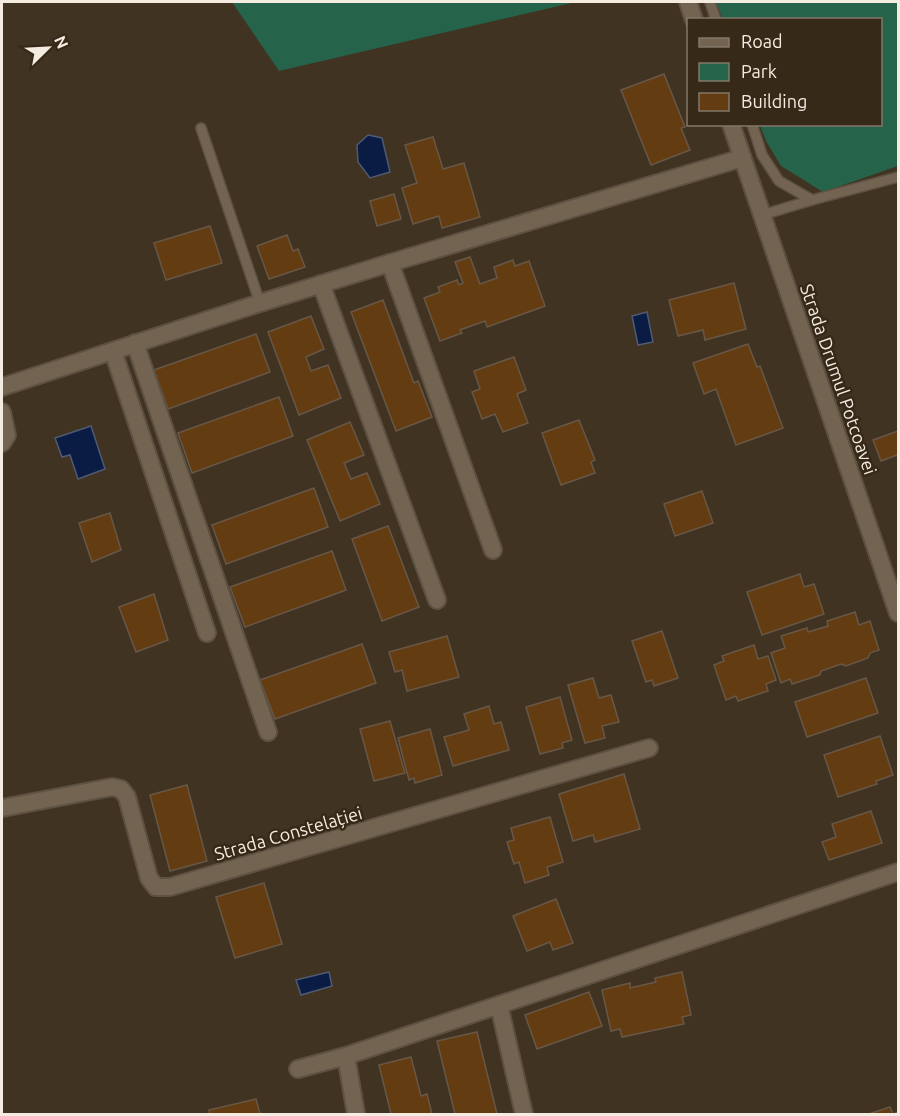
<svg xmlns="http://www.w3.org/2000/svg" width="900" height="1116" font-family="Ubuntu,sans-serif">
<rect width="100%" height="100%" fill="#403322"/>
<g fill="#25634b">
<path d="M 232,2 L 576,2 L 279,71 Z"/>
<path d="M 716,2 L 898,2 L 898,166 L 823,192 L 781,166 L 766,141 L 760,125 L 880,124 L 880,20 L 723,19 Z"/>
</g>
<g fill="#0a1c43" stroke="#505a72" stroke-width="1.5">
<path d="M 368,135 L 382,138 L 390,172 L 370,178 L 358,162 L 357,145 Z"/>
<path d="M 647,312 L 653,342 L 638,345 L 632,316 Z"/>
<path d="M 91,426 L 105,469 L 78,479 L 70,455 L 62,457 L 55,438 Z"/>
<path d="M 329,972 L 332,986 L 301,995 L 296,980 Z"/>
</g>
<g fill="#633d11" stroke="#685747" stroke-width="1.5">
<path d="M 664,74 L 685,127 L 681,128 L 690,150 L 651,165 L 621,90 Z"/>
<path d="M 433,137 L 443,169 L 464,163 L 480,217 L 442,228 L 439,216 L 413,224 L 402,188 L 417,183 L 405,145 Z"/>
<path d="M 394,194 L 401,219 L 377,226 L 370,201 Z"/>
<path d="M 210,226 L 222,263 L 166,280 L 154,243 Z"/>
<path d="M 287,235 L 293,251 L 298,249 L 305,267 L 269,279 L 257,246 Z"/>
<path d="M 470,257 L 480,284 L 497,278 L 494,267 L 513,260 L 515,266 L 529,261 L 545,306 L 487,327 L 485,321 L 460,330 L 462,333 L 440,341 L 424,298 L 440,292 L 438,287 L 457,280 L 459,285 L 463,283 L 455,262 Z"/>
<path d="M 734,283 L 746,329 L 705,340 L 703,330 L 678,336 L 669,300 Z"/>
<path d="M 383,300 L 414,383 L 418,381 L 432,417 L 396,431 L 351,312 Z"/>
<path d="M 311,316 L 324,349 L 306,357 L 311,371 L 328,365 L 341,398 L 299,415 L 268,332 Z"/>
<path d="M 256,334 L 270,372 L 168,409 L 154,370 Z"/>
<path d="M 748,344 L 757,367 L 760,366 L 783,428 L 736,445 L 716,389 L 704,394 L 693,363 Z"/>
<path d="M 514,357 L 526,390 L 517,394 L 528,423 L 503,432 L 495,414 L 482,419 L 472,392 L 480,389 L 474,371 Z"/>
<path d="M 279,397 L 293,436 L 192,473 L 178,433 Z"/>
<path d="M 579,420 L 595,460 L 591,462 L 595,473 L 561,485 L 542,433 Z"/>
<path d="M 350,422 L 364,455 L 344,463 L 351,479 L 367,473 L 380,504 L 340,521 L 307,440 Z"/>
<path d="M 898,431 L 898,458 L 897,455 L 881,461 L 873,440 Z"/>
<path d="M 314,488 L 328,527 L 226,564 L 212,525 Z"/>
<path d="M 702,491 L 713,523 L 675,536 L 664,504 Z"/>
<path d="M 110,513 L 121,550 L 92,562 L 79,523 Z"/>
<path d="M 388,526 L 419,607 L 382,621 L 352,539 Z"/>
<path d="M 332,551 L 346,590 L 245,627 L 230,587 Z"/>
<path d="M 800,574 L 804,587 L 814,584 L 824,614 L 762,635 L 747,592 Z"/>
<path d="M 154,594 L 168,640 L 136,652 L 119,607 Z"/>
<path d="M 855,612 L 859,625 L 870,621 L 879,650 L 870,653 L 868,658 L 846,666 L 841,664 L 821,671 L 820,675 L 792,684 L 790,679 L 781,683 L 771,653 L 785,648 L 781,636 L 807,628 L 808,632 L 828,626 L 827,621 Z"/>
<path d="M 662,631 L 678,678 L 654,686 L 652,680 L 646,682 L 632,641 Z"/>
<path d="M 447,636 L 459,677 L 407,691 L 402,670 L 395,672 L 389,652 Z"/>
<path d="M 362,644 L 376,683 L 275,719 L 260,680 Z"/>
<path d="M 754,645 L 758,659 L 768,656 L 776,680 L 766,684 L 768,691 L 738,701 L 736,696 L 726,700 L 714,665 L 724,661 L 722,656 Z"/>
<path d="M 593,678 L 599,698 L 611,695 L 619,722 L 602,726 L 605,738 L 585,743 L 568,685 Z"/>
<path d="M 866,678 L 878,713 L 807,737 L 795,702 Z"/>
<path d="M 560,697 L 572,740 L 562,743 L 563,748 L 540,754 L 526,707 Z"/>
<path d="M 489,706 L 494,724 L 501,722 L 509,750 L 453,766 L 444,737 L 469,730 L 464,714 Z"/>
<path d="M 390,721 L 405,773 L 374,781 L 360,729 Z"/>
<path d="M 430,729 L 442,775 L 415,783 L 414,778 L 409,780 L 398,738 Z"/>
<path d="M 880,736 L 893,775 L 876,781 L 877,784 L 838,797 L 824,755 Z"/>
<path d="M 624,774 L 640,829 L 595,842 L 593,835 L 573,841 L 559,794 Z"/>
<path d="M 187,785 L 207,861 L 170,871 L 150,795 Z"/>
<path d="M 871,811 L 882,843 L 829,860 L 822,842 L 836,837 L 832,824 Z"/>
<path d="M 550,817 L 563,862 L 547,867 L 549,875 L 525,883 L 519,862 L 514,864 L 507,842 L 514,840 L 511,828 Z"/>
<path d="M 264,883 L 282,944 L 235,958 L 216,897 Z"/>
<path d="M 556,899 L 573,943 L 553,950 L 550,942 L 527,951 L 513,916 Z"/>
<path d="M 682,972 L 691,1015 L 682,1017 L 684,1024 L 622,1037 L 620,1029 L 611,1031 L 602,990 L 630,983 L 630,988 L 656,982 L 655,978 Z"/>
<path d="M 589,992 L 602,1026 L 537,1049 L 525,1015 Z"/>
<path d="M 477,1032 L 497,1114 L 455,1114 L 437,1041 Z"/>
<path d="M 411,1057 L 421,1096 L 427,1094 L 432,1114 L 391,1114 L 379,1065 Z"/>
<path d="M 256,1099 L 260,1114 L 210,1114 L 209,1110 Z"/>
<path d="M 890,1107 L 893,1114 L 898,1112 L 898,1114 L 869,1114 Z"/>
</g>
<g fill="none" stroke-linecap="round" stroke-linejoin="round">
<g stroke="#5c5142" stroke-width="12">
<g id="service">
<path d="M 710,2 L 716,20"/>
<path d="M 752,124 L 762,155 L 779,181 L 812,200 L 898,177"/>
<path d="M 201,128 L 260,303"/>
<path d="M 762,215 L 812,200"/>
</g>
</g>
<g stroke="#5c5142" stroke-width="20">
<g id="minor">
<path d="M 688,2 L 694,20"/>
<path d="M 731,124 L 898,613"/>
<path d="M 390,263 L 493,550"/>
<path d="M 321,284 L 437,600"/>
<path d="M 135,343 L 268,732"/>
<path d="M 113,351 L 207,633"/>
<path d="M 2,387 L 260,303 L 390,263 L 742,158"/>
<path d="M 2,412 L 7,435 L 2,443"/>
<path d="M 2,808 L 112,787 L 121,789 L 127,797 L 149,878 L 156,887 L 170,887 L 649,748"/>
<path d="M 499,1005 L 524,1114"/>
<path d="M 346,1056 L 356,1114"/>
<path d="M 298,1069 L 346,1056 L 898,872"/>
</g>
</g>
<use href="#service" stroke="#736452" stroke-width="9"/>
<use href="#minor" stroke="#736452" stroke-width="16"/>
</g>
<g text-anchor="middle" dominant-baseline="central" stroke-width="5" stroke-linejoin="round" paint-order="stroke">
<g font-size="18" fill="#f4ebe1" stroke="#362918">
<text transform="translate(839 379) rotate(71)">Strada Drumul Potcoavei</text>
<text transform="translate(288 833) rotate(-16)">Strada Constelației</text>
</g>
</g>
<rect width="900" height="1116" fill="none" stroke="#f4ebe1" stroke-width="6"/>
<rect x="687" y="18" width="195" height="108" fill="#362918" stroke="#827768" stroke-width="1.5"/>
<rect x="699" y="38" width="30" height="9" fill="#736452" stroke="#827768" stroke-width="1.5"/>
<text x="741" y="48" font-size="18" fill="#f4ebe1">Road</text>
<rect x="699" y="63" width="30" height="18" fill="#25634b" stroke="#827768" stroke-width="1.5"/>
<text x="741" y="78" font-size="18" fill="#f4ebe1">Park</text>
<rect x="699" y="93" width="30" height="18" fill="#633d11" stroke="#827768" stroke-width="1.5"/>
<text x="741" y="108" font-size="18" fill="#f4ebe1">Building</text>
<g transform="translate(48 48) rotate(66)" stroke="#362918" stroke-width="4.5" paint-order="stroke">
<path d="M0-4.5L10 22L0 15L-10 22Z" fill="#f4ebe1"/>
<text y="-9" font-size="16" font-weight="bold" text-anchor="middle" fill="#f4ebe1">N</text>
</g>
</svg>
